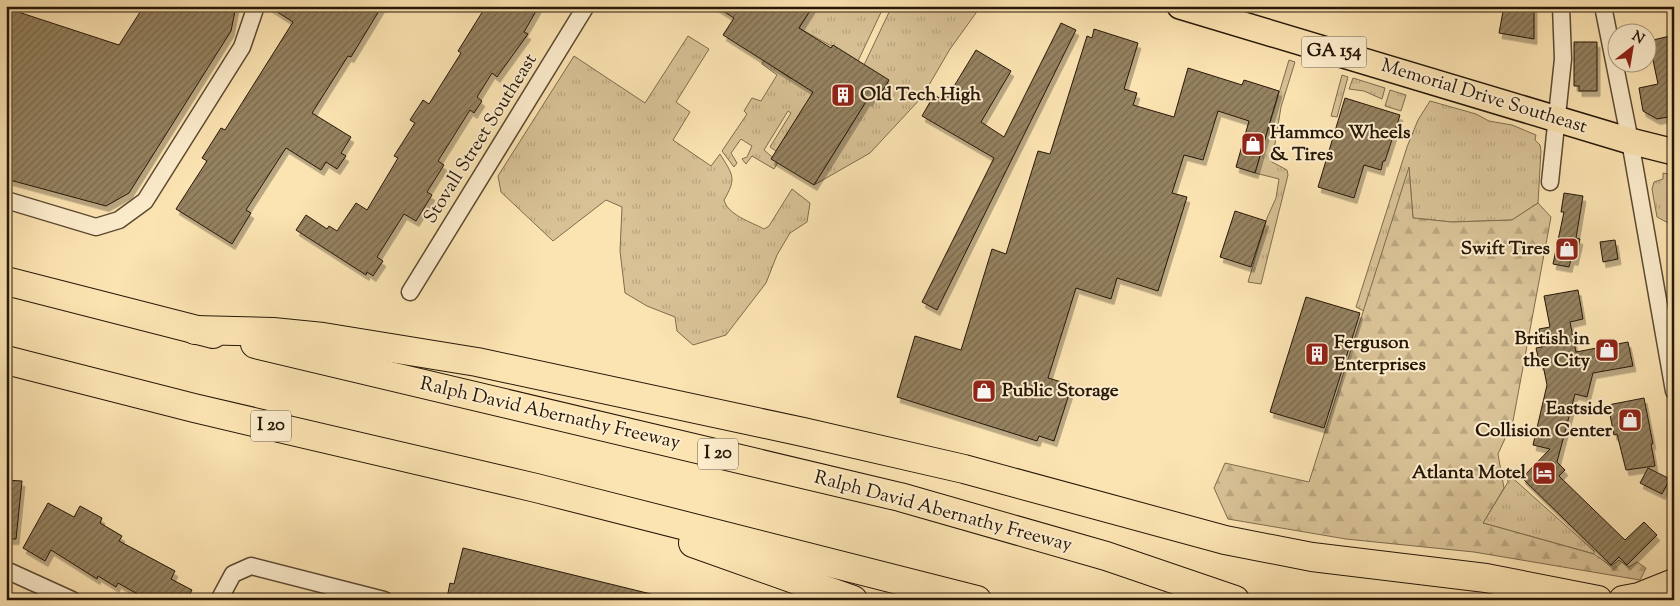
<svg xmlns="http://www.w3.org/2000/svg" width="1680" height="606" font-family="'Sorts Mill Goudy',serif">
<defs>
<pattern id="grass-tufts" width="24" height="20" patternUnits="userSpaceOnUse" patternTransform="scale(1.25)"><rect width="24" height="20" fill="#d8c195"/><path d="M3 7l-1-3M5 7V3M7 7l1-3M15 17l-1-3M17 17v-4M19 17l1-3" fill="none" stroke="#b9a57f"/></pattern>
<pattern id="forest-firs" width="22" height="20" patternUnits="userSpaceOnUse" patternTransform="scale(1.25)"><rect width="22" height="20" fill="#d8c195"/><path d="M5 1l3.5 6h-7zM16 11l3.5 6h-7z" fill="#b9a57f"/></pattern>
<pattern id="building-hatch" width="6" height="6" patternUnits="userSpaceOnUse" patternTransform="scale(1.25)"><rect width="6" height="6" fill="#958260"/><path d="M-1 1l2-2M0 6l6-6M5 7l2-2" fill="none" stroke="#79694d"/></pattern>
<filter id="shadow"><feDropShadow dx="3" dy="5.5" stdDeviation="0" flood-color="#0004"/></filter>
</defs>
<rect width="100%" height="100%" fill="#fce4b2"/>
<filter id="stains"><feTurbulence type="fractalNoise" baseFrequency=".004" numOctaves="4"/><feColorMatrix values="0 0 0 0 .2 0 0 0 0 .09 0 0 0 0 .02 0 0 0 .5 -.17"/></filter>
<radialGradient id="worn" r=".72"><stop offset=".6" stop-color="#630" stop-opacity="0"/><stop offset="1" stop-color="#630" stop-opacity=".3"/></radialGradient>
<g fill="url(#grass-tufts)" stroke="#7f6c4e">
<path d="M 813,6 L 884,6 L 858,61 L 799,28 Z"/>
<path d="M 892,6 L 981,6 L 950,49 L 922,97 L 870,153 L 814,185 L 867,100 L 869,101 L 874,93 L 879,96 L 889,81 L 864,65 Z"/>
<path d="M 688,36 L 709,49 L 676,102 L 690,112 L 673,140 L 711,166 L 720,154 C 733,175 737,178 724,200 C 728,215 751,222 764,229 L 769,226 L 792,189 L 810,203 L 807,222 L 790,233 L 777,255 L 766,283 L 726,335 L 693,345 L 677,331 L 675,317 L 647,306 L 625,293 L 620,251 L 622,207 L 606,200 L 553,241 L 501,192 L 498,176 L 574,56 L 645,103 Z"/>
<path d="M 804,59 L 826,73 L 776,151 L 770,147 L 791,113 L 788,111 L 764,150 L 778,162 L 774,169 L 752,156 L 746,164 L 742,159 L 747,157 L 752,146 L 741,139 L 731,153 L 737,163 L 734,167 L 722,151 L 747,114 L 744,111 L 752,98 L 761,101 L 777,75 L 762,64 L 764,60 L 791,79 Z"/>
<path d="M 1289,60 L 1295,62 L 1281,107 L 1272,162 L 1287,170 L 1288,175 L 1261,284 L 1248,282 L 1267,218 L 1276,198 L 1279,179 L 1255,173 Z"/>
<path d="M 1342,75 L 1348,77 L 1337,117 L 1331,116 Z"/>
<path d="M 1353,78 L 1385,88 L 1382,99 L 1364,91 L 1349,89 Z"/>
<path d="M 1390,90 L 1406,95 L 1401,111 L 1385,106 Z"/>
<path d="M 1430,101 L 1476,114 L 1489,121 L 1512,125 L 1536,135 L 1535,140 L 1540,145 L 1541,151 L 1538,203 L 1512,220 L 1452,222 L 1413,218 L 1409,169 L 1364,311 L 1356,307 L 1407,147 L 1418,120 Z"/>
<path d="M 1663,173 L 1674,175 L 1674,226 L 1657,217 L 1652,189 L 1654,182 L 1663,179 Z"/>
<path d="M 1507,473 L 1594,551 L 1594,554 L 1483,523 L 1508,482 Z"/>
</g>
<path fill="url(#forest-firs)" stroke="#7f6c4e" d="M 1409,167 L 1413,218 L 1452,222 L 1512,220 L 1538,203 L 1551,217 L 1513,421 L 1498,454 L 1504,488 L 1483,523 L 1594,554 L 1611,566 L 1619,560 L 1629,567 L 1637,562 L 1646,568 L 1640,580 L 1474,552 L 1346,539 L 1228,519 L 1214,488 L 1225,463 L 1309,482 Z"/>
<g fill="url(#building-hatch)" stroke="#261707" filter="url(#shadow)">
<path d="M 144,6 L 236,6 L 231,31 L 129,193 L 106,206 L 6,179 L 6,8 L 119,45 Z"/>
<path d="M 268,6 L 382,6 L 351,57 L 348,56 L 312,113 L 351,137 L 341,153 L 346,156 L 337,169 L 326,162 L 321,170 L 286,148 L 246,210 L 251,213 L 232,244 L 176,209 L 207,161 L 202,158 L 221,128 L 225,130 L 293,22 Z"/>
<path d="M 486,6 L 539,6 L 524,32 L 528,34 L 497,77 L 492,73 L 477,97 L 482,101 L 474,113 L 470,110 L 438,161 L 444,165 L 427,192 L 432,195 L 416,221 L 404,214 L 377,257 L 383,261 L 373,276 L 367,272 L 366,275 L 296,230 L 306,215 L 327,229 L 329,226 L 337,231 L 356,203 L 367,210 L 398,158 L 394,156 L 415,123 L 410,120 L 423,100 L 429,104 L 461,53 L 458,51 Z"/>
<path d="M 715,6 L 813,6 L 799,28 L 831,48 L 833,45 L 889,80 L 879,96 L 874,93 L 869,101 L 867,100 L 814,185 L 771,159 L 813,92 L 723,35 L 734,18 Z"/>
<path d="M 1504,6 L 1534,6 L 1534,39 L 1499,33 Z"/>
<path d="M 1061,23 L 1076,30 L 937,310 L 922,302 L 994,158 L 922,116 L 934,95 L 945,101 L 976,50 L 1011,71 L 981,122 L 1004,137 Z"/>
<path d="M 1094,29 L 1138,43 L 1124,89 L 1137,93 L 1133,105 L 1174,117 L 1188,68 L 1242,85 L 1244,80 L 1279,91 L 1255,173 L 1236,167 L 1249,121 L 1218,111 L 1203,160 L 1184,155 L 1172,193 L 1187,197 L 1158,291 L 1117,278 L 1111,299 L 1076,288 L 1048,378 L 1072,385 L 1054,441 L 1039,436 L 1037,441 L 897,397 L 915,336 L 961,350 L 992,249 L 1006,254 L 1038,151 L 1050,154 L 1087,36 L 1092,38 Z"/>
<path d="M 1674,35 L 1674,116 L 1657,119 L 1643,111 L 1639,88 L 1658,84 L 1649,41 Z"/>
<path d="M 1574,42 L 1597,42 L 1597,91 L 1579,91 L 1579,86 L 1574,86 Z"/>
<path d="M 1345,98 L 1400,115 L 1385,161 L 1383,161 L 1381,170 L 1364,165 L 1354,198 L 1318,187 Z"/>
<path d="M 1564,193 L 1583,196 L 1576,238 L 1580,239 L 1575,260 L 1571,259 L 1569,267 L 1553,264 L 1564,212 L 1561,212 Z"/>
<path d="M 1235,211 L 1266,221 L 1251,267 L 1220,257 Z"/>
<path d="M 1615,240 L 1618,259 L 1603,262 L 1600,242 Z"/>
<path d="M 1578,290 L 1583,319 L 1570,322 L 1576,352 L 1628,342 L 1633,366 L 1593,373 L 1587,397 L 1575,394 L 1557,462 L 1565,470 L 1559,476 L 1625,540 L 1644,522 L 1657,535 L 1627,565 L 1619,557 L 1611,565 L 1522,478 L 1550,449 L 1533,445 L 1547,385 L 1543,365 L 1540,365 L 1536,348 L 1542,347 L 1539,329 L 1550,327 L 1544,296 Z"/>
<path d="M 1306,297 L 1360,313 L 1324,428 L 1270,412 Z"/>
<path d="M 1644,398 L 1653,444 L 1651,444 L 1655,466 L 1626,470 L 1617,434 L 1614,435 L 1608,405 Z"/>
<path d="M 1648,468 L 1670,479 L 1662,494 L 1640,483 Z"/>
<path d="M 6,480 L 22,481 L 16,539 L 6,539 Z"/>
<path d="M 48,503 L 74,517 L 80,506 L 102,518 L 100,523 L 122,536 L 119,541 L 175,571 L 171,579 L 192,590 L 187,600 L 148,600 L 118,583 L 116,587 L 98,576 L 97,579 L 51,550 L 45,561 L 23,548 Z"/>
<path d="M 463,548 L 651,594 L 650,600 L 456,600 L 447,598 L 450,583 L 454,584 Z"/>
</g>
<g fill="none" stroke-linecap="round" stroke-linejoin="round">
<g stroke="#5c4a32" stroke-width="19">
<g id="minor">
<path d="M 1603,6 L 1630,141 L 1674,391"/>
<path d="M 1550,182 L 1563,59 L 1561,6"/>
<path d="M 6,200 L 96,227 L 119,220 L 145,201 L 242,47 L 256,6"/>
<path d="M 410,292 L 586,6"/>
<path d="M 6,570 L 72,600"/>
<path d="M 219,600 L 233,574 L 251,566 L 384,600"/>
</g>
</g>
<g stroke="#261707" stroke-width="28">
<path id="primary" d="M 1180,6 L 1630,141 L 1674,152"/>
</g>
<g stroke="#261707" stroke-width="30">
<g id="motorway">
<path d="M 6,281 L 213,334"/>
<path d="M 195,330 L 273,332 L 323,337 L 477,362 L 803,432 L 964,469 L 1225,540 L 1312,557 L 1486,578 L 1598,600"/>
<path d="M 255,344 L 900,497 L 1106,556 L 1235,600"/>
<path d="M 6,360 L 194,408 L 536,488 L 977,600"/>
<path d="M 693,543 L 853,600"/>
<path d="M 1623,600 L 1639,597 L 1674,583"/>
</g>
</g>
<use href="#minor" stroke="#fdedcd" stroke-width="16"/>
<use href="#primary" stroke="#fce4b2" stroke-width="25"/>
<use href="#motorway" stroke="#fce4b2" stroke-width="28"/>
</g>
<defs>
<g id="building-square" transform="scale(1.25)"><rect x="-9" y="-9" width="18" height="18" rx="4" fill="#8f2418" stroke="#fdedcd"/><path d="M-4-6H4V6H1V3H-1V6H-4ZM-2.5-4.3h1.7v1.8h-1.7ZM.8-4.3h1.7v1.8H.8ZM-2.5-1h1.7V.8h-1.7ZM.8-1h1.7V.8H.8Z" fill="#fff"/></g>
<g id="shop-square" transform="scale(1.25)"><rect x="-9" y="-9" width="18" height="18" rx="4" fill="#8f2418" stroke="#fdedcd"/><path d="M-5-2.5h2.3a2.7 3.5 0 0 1 5.4 0H5L5.5 6h-11ZM-1.5-2.5h3a1.5 2.3 0 0 0-3 0Z" fill="#fff"/></g>
<g id="hotel-square" transform="scale(1.25)"><rect x="-9" y="-9" width="18" height="18" rx="4" fill="#8f2418" stroke="#fdedcd"/><path d="M-6-4.5h1.5V1H6V5H4.5V3h-9V5H-6ZM-4 0a1.8 1.8 0 1 1 3.6 0ZM.5 0V-2.5h3Q6-2.5 6 0Z" fill="#fff"/></g>
</defs>
<g fill-rule="evenodd">
<use href="#building-square" x="843" y="95"/>
<use href="#shop-square" x="1253" y="144"/>
<use href="#shop-square" x="1567" y="249"/>
<use href="#shop-square" x="1607" y="350"/>
<use href="#building-square" x="1317" y="354"/>
<use href="#shop-square" x="984" y="391"/>
<use href="#shop-square" x="1630" y="420"/>
<use href="#hotel-square" x="1544" y="473"/>
</g>
<g text-anchor="middle" dominant-baseline="central" stroke-width="4" stroke-linejoin="round" paint-order="stroke">
<g fill="#fdedcd" stroke="#665742" stroke-width="1">
<rect x="1301.5" y="36.5" width="65" height="31" rx="4"/>
<rect x="251" y="410.5" width="40" height="31" rx="4"/>
<rect x="698" y="438.5" width="40" height="31" rx="4"/>
</g>
<g font-size="18" font-weight="bold" fill="#261707">
<text x="1334" y="52">GA 154</text>
<text x="271" y="426">I 20</text>
<text x="718" y="454">I 20</text>
</g>
<g font-size="19" font-weight="bold" fill="#261707" stroke="#fdedcd" text-anchor="start">
<text x="860" y="95">Old Tech High</text>
<text x="1270" y="133">Hammco Wheels<tspan x="1270" dy="22">&amp; Tires</tspan></text>
<text x="1550" y="249" text-anchor="end">Swift Tires</text>
<text x="1590" y="339" text-anchor="end">British in<tspan x="1590" dy="22">the City</tspan></text>
<text x="1334" y="343">Ferguson<tspan x="1334" dy="22">Enterprises</tspan></text>
<text x="1002" y="391">Public Storage</text>
<text x="1612" y="409" text-anchor="end">Eastside<tspan x="1612" dy="22">Collision Center</tspan></text>
<text x="1526" y="473" text-anchor="end">Atlanta Motel</text>
</g>
<g font-size="19" fill="#261707" stroke="#fdedcd">
<text transform="translate(1484 97) rotate(17)">Memorial Drive Southeast</text>
<text transform="translate(481 139) rotate(-58)">Stovall Street Southeast</text>
<text transform="translate(550 414) rotate(13)">Ralph David Abernathy Freeway</text>
<text transform="translate(943 512) rotate(15)">Ralph David Abernathy Freeway</text>
</g>
</g>
<rect width="1680" height="606" fill="none" stroke="#fce4b2" stroke-width="25"/>
<rect x="8" y="8" width="1665" height="591" fill="none" stroke="#261707" stroke-width="2.5"/>
<rect x="12" y="12" width="1655" height="581" fill="none" stroke="#261707"/>
<g transform="translate(1632 48) rotate(31)"><circle r="24" fill="#fdedcd" stroke="#a7977e"/>
<path d="M0-4L9 19L0 12L-9 19Z" fill="#8f2418"/>
<text y="-8" font-size="14" font-weight="bold" text-anchor="middle" fill="#261707">N</text>
</g>
<rect width="100%" height="100%" filter="url(#stains)"/>
<rect width="100%" height="100%" fill="url(#worn)"/>
</svg>
